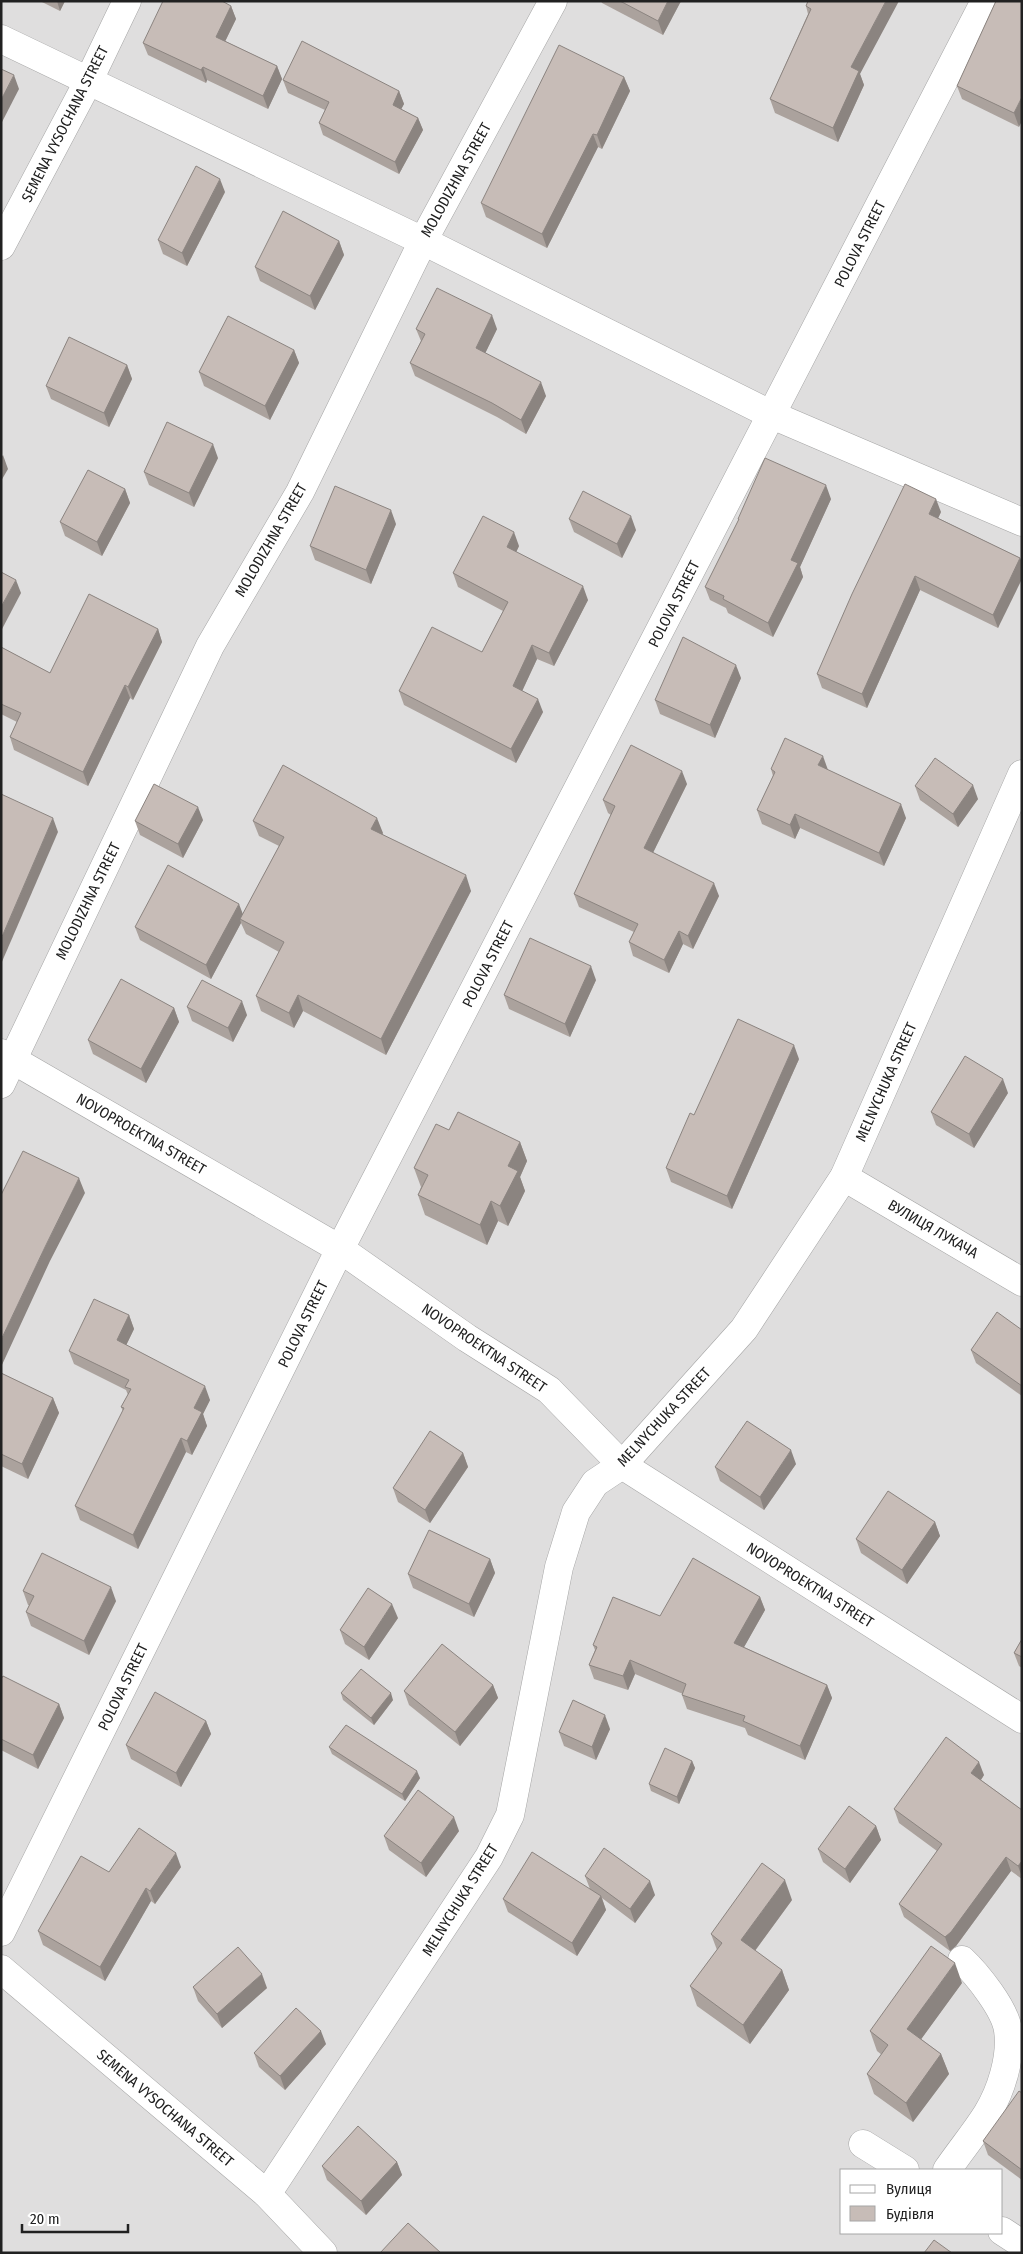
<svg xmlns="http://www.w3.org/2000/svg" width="1023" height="2254" font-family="'Fira Sans Condensed',sans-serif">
<rect width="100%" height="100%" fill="#f2ede8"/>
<path fill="#dfdede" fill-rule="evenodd" d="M 1,1 L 1022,1 L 1022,2253 L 1,2253 ZM 842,2170 L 1002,2170 L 1002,2233 L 842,2233 Z"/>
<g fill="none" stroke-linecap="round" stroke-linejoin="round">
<g stroke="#a5a5a5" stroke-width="29">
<g id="minor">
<path d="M 1,39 L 423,241 L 772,415 L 1022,522"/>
<path d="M 1,246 L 89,80 L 127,1"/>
<path d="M 1,1053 L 340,1249 L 467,1338 L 549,1390 L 622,1465 L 1022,1719"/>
<path d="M 1,1084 L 210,646 L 300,492 L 423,241 L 553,1"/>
<path d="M 844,1177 L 1022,1282"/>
<path d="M 1,1932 L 340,1249 L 985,1"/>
<path d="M 1,1969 L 267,2194 L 323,2253"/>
<path d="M 863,2144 L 905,2170"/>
<path d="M 947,2170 C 960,2151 975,2133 987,2114 C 1001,2091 1012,2057 1008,2030 C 1005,2009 977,1974 962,1960"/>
<path d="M 267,2194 L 489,1857 L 510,1815 L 559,1567 L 576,1512 L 595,1483 L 622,1465 L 744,1329 L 844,1177 L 1022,774"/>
<path d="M 1002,2231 L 1022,2244"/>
</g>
</g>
<use href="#minor" stroke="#fff" stroke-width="28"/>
</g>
<g fill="#aba29d">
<path d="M 40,1 L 65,1 L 60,11 Z"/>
<path d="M 601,1 L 681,1 L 663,35 L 602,3 Z"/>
<path d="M 808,1 L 860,74 L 864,85 L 838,142 L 775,113 L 770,99 L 808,14 L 806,6 Z"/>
<path d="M 996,1 L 1019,127 L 962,99 L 957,86 Z"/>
<path d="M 231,6 L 236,19 L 225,41 L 277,66 L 282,79 L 268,109 L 207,80 L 206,83 L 148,55 L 143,43 Z"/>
<path d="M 624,77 L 630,91 L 602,149 L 598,147 L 547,248 L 486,217 L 481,203 Z"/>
<path d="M 283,80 L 399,91 L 404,104 L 401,109 L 418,118 L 423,130 L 399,174 L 323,135 L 319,123 L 325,110 L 288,93 Z"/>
<path d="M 225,192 L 187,266 L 163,254 L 158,240 Z"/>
<path d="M 339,241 L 344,255 L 315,310 L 260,281 L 255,267 Z"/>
<path d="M 416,329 L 497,329 L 485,353 L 546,396 L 526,434 L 497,417 L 415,376 L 410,363 L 421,341 Z"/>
<path d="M 294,350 L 299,363 L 270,420 L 204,386 L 199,372 Z"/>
<path d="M 127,365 L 132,379 L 109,427 L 51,399 L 46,386 Z"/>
<path d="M 218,458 L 194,507 L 149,485 L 144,472 Z"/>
<path d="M 125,489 L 130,503 L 102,556 L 65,536 L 60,522 Z"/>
<path d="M 831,499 L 800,567 L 803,577 L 773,637 L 728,613 L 726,608 L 710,600 L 705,587 L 738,521 L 738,519 Z"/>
<path d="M 941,512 L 938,518 L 1020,558 L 998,628 L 920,590 L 867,708 L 822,688 L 817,674 Z"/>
<path d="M 569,519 L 636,530 L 622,558 L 574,532 Z"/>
<path d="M 396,524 L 371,584 L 315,560 L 310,546 Z"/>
<path d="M 519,546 L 516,552 L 588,600 L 554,666 L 537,659 L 522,691 L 543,712 L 516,763 L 404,705 L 399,691 L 482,652 L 503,611 L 458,587 L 453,573 Z"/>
<path d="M 158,629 L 162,642 L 133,700 L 130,698 L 88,786 L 14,750 L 10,737 L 17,722 L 1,714 L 1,647 L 50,673 Z"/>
<path d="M 741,678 L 715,738 L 660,714 L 655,700 Z"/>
<path d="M 771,769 L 828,770 L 906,818 L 884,866 L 800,828 L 795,839 L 762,824 L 757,810 L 773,776 Z"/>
<path d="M 687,784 L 653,852 L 719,896 L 693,949 L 683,944 L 669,973 L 633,956 L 629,942 L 634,932 L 579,907 L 574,894 L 611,815 L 608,813 L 603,800 Z"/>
<path d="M 915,786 L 978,799 L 958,827 L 920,800 Z"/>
<path d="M 203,820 L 183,858 L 140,835 L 135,821 Z"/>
<path d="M 253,821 L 383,833 L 382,834 L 471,891 L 386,1055 L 303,1011 L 294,1028 L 261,1011 L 256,996 L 279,952 L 246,934 L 241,923 L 211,979 L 140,940 L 135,927 L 243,914 L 279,846 L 259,836 Z"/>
<path d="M 596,980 L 570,1037 L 509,1009 L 504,995 Z"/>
<path d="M 187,1007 L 247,1015 L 233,1042 L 192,1021 Z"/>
<path d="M 174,1008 L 179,1022 L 146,1083 L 93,1054 L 88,1040 Z"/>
<path d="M 799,1059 L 732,1209 L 671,1182 L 666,1168 L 694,1115 Z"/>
<path d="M 1008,1093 L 974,1148 L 936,1125 L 931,1112 Z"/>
<path d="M 449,1130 L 520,1142 L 527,1161 L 520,1177 L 525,1191 L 508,1226 L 498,1221 L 487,1245 L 425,1215 L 418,1195 L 421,1187 L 414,1168 Z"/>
<path d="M 129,1315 L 134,1329 L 126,1345 L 210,1400 L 203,1414 L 207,1426 L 192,1455 L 186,1452 L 138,1549 L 80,1520 L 75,1506 L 123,1411 L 121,1407 L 128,1395 L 126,1390 L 74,1364 L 69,1351 Z"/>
<path d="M 1022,1330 L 1022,1396 L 976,1363 L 971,1350 Z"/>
<path d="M 1,1373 L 53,1398 L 59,1413 L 28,1479 L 1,1466 Z"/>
<path d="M 463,1453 L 468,1467 L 430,1523 L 398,1502 L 393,1488 Z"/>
<path d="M 796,1464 L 764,1510 L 720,1481 L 715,1467 Z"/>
<path d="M 935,1522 L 940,1536 L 907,1584 L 861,1553 L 856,1539 Z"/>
<path d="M 490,1559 L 495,1573 L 474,1617 L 413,1588 L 408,1574 Z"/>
<path d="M 23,1591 L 116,1601 L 89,1655 L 31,1626 L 26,1612 L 29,1605 L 28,1605 Z"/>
<path d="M 760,1597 L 765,1610 L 744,1647 L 827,1685 L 832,1698 L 805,1760 L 748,1735 L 745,1728 L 687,1709 L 682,1695 L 683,1694 L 635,1674 L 628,1690 L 594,1679 L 589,1665 L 595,1650 L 593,1645 L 660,1616 Z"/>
<path d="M 398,1618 L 369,1660 L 345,1644 L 340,1630 Z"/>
<path d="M 1022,1639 L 1022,1668 L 1019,1666 L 1014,1653 Z"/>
<path d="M 1,1679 L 59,1704 L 64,1718 L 38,1769 L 1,1750 Z"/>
<path d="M 493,1685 L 498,1698 L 460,1746 L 409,1705 L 404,1691 Z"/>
<path d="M 341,1693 L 393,1700 L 374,1725 L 343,1700 Z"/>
<path d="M 206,1721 L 211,1734 L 181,1787 L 131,1759 L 126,1745 Z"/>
<path d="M 610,1729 L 596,1760 L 564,1746 L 559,1732 Z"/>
<path d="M 329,1747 L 420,1778 L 405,1801 L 332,1754 Z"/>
<path d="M 692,1761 L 695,1768 L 679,1804 L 651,1791 L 649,1784 Z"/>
<path d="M 984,1775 L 981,1780 L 1022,1810 L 1022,1879 L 1011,1871 L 956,1946 L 950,1951 L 904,1917 L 899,1904 L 937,1851 L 899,1823 L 894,1809 Z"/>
<path d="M 876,1826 L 881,1840 L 850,1883 L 823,1862 L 818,1849 Z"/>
<path d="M 459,1831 L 426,1877 L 389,1850 L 384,1836 Z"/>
<path d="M 181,1867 L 155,1904 L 151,1901 L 105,1981 L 43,1945 L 38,1931 L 109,1872 Z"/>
<path d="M 585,1876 L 655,1895 L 635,1923 L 602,1898 L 606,1910 L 577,1956 L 508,1912 L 503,1899 L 590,1889 Z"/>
<path d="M 792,1900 L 755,1951 L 782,1970 L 789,1990 L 750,2044 L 697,2006 L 690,1986 L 717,1950 L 711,1934 Z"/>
<path d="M 962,1983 L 921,2039 L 941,2054 L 949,2074 L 913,2122 L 874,2094 L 867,2074 L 882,2055 L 877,2051 L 870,2031 Z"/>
<path d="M 193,1987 L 267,1988 L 222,2028 L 198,2001 Z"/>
<path d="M 326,2044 L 285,2090 L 259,2067 L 254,2053 Z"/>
<path d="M 1022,2093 L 1022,2180 L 988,2155 L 983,2141 Z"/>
<path d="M 397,2162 L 402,2175 L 366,2215 L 327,2180 L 322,2166 Z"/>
</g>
<g fill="#8b8480">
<path d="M 57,1 L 65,1 L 60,11 Z"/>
<path d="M 668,1 L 681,1 L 663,35 L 658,21 Z"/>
<path d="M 886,1 L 899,1 L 860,74 L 864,85 L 838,142 L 833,128 L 851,67 Z"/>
<path d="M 231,6 L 236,19 L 221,50 L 216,37 Z"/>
<path d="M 277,66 L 282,79 L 268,109 L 263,96 Z"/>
<path d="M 203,67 L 207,80 L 206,83 L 201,70 Z"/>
<path d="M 14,75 L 19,89 L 1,124 L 1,100 Z"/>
<path d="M 624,77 L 630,91 L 602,149 L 597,135 Z"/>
<path d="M 399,91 L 404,104 L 397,117 L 393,105 Z"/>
<path d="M 1022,97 L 1022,121 L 1019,127 L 1014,113 Z"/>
<path d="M 418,118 L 423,130 L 399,174 L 395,162 Z"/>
<path d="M 593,134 L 598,147 L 547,248 L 542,234 Z"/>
<path d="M 220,179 L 225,192 L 187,266 L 182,253 Z"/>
<path d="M 339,241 L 344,255 L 315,310 L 310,296 Z"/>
<path d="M 492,315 L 497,329 L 481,362 L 476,348 Z"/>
<path d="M 294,350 L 299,363 L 270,420 L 265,406 Z"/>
<path d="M 127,365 L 132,379 L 109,427 L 104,413 Z"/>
<path d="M 541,382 L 546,396 L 526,434 L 521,420 Z"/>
<path d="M 213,444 L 218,458 L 194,507 L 189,493 Z"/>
<path d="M 3,455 L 8,469 L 1,481 L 1,458 Z"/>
<path d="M 826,485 L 831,499 L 800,567 L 803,577 L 773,637 L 768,623 L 791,560 Z"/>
<path d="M 125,489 L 130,503 L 102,556 L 97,542 Z"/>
<path d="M 936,499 L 941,512 L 934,527 L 929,514 Z"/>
<path d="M 391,510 L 396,524 L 371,584 L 366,570 Z"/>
<path d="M 631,516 L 636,530 L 622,558 L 617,544 Z"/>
<path d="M 514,532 L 519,546 L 512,561 L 507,547 Z"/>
<path d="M 1020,558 L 1022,562 L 1022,579 L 998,628 L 993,615 Z"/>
<path d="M 915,576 L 920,590 L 867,708 L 862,694 Z"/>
<path d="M 16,580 L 21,593 L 1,631 L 1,607 Z"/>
<path d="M 583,586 L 588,600 L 554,666 L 549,653 Z"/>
<path d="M 158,629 L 162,642 L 133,700 L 128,687 Z"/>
<path d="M 532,645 L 537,659 L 518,700 L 513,686 Z"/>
<path d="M 736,665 L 741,678 L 715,738 L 710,725 Z"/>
<path d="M 125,685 L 130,698 L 88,786 L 83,772 Z"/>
<path d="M 538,699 L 543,712 L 516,763 L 511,749 Z"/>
<path d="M 823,756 L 828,770 L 818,765 Z"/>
<path d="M 682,771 L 687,784 L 649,861 L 644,848 Z"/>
<path d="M 973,785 L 978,799 L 958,827 L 953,814 Z"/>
<path d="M 901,804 L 906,818 L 884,866 L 879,853 Z"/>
<path d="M 198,807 L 203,820 L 183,858 L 178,844 Z"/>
<path d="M 795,814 L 800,828 L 795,839 L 790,825 Z"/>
<path d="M 53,818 L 58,832 L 1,964 L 1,939 Z"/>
<path d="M 377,818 L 383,833 L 377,844 L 371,829 Z"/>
<path d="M 466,875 L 471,891 L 386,1055 L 381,1039 Z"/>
<path d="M 714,883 L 719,896 L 693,949 L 688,936 Z"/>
<path d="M 239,904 L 244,917 L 240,919 L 241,923 L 211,979 L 206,965 Z"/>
<path d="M 679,931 L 683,944 L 669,973 L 664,960 Z"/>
<path d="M 591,966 L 596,980 L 570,1037 L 565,1024 Z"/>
<path d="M 298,995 L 303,1011 L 294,1028 L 289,1013 Z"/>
<path d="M 242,1001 L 247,1015 L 233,1042 L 228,1028 Z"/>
<path d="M 174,1008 L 179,1022 L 146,1083 L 141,1069 Z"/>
<path d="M 794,1045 L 799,1059 L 732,1209 L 727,1196 Z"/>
<path d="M 1003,1079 L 1008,1093 L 974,1148 L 969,1134 Z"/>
<path d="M 520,1142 L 527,1161 L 520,1177 L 525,1191 L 508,1226 L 500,1206 L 508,1166 Z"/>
<path d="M 79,1178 L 85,1193 L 50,1261 L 1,1367 L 1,1340 L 45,1247 Z"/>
<path d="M 491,1201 L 498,1221 L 487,1245 L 480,1225 Z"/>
<path d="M 129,1315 L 134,1329 L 122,1354 L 117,1340 Z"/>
<path d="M 205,1386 L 210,1400 L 203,1414 L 207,1426 L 192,1455 L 187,1441 L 194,1408 Z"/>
<path d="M 53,1398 L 59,1413 L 28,1479 L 22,1464 Z"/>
<path d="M 181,1438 L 186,1452 L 138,1549 L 133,1535 Z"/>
<path d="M 791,1450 L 796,1464 L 764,1510 L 760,1497 Z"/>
<path d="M 463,1453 L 468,1467 L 430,1523 L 425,1510 Z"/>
<path d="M 935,1522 L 940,1536 L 907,1584 L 902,1570 Z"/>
<path d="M 490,1559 L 495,1573 L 474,1617 L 469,1604 Z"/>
<path d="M 111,1587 L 116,1601 L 89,1655 L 84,1641 Z"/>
<path d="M 760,1597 L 765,1610 L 739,1656 L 734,1643 Z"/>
<path d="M 392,1604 L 398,1618 L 369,1660 L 364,1647 Z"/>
<path d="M 630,1660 L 635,1674 L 628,1690 L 623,1676 Z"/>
<path d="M 493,1685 L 498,1698 L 460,1746 L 455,1732 Z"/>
<path d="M 827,1685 L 832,1698 L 805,1760 L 800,1746 Z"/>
<path d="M 391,1693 L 393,1700 L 374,1725 L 371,1718 Z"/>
<path d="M 59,1704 L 64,1718 L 38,1769 L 33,1755 Z"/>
<path d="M 605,1715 L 610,1729 L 596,1760 L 592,1747 Z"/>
<path d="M 206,1721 L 211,1734 L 181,1787 L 176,1773 Z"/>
<path d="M 692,1761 L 695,1768 L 679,1804 L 677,1797 Z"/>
<path d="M 979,1762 L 984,1775 L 976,1787 L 971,1773 Z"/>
<path d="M 417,1771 L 420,1778 L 405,1801 L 402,1794 Z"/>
<path d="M 454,1817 L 459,1831 L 426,1877 L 421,1863 Z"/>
<path d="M 876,1826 L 881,1840 L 850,1883 L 845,1869 Z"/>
<path d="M 176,1853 L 181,1867 L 155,1904 L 150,1891 Z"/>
<path d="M 1006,1857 L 1011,1871 L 956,1946 L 950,1951 L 945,1937 Z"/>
<path d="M 1022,1861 L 1022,1877 L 1018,1866 Z"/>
<path d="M 785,1880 L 792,1900 L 748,1960 L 741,1940 Z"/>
<path d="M 650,1881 L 655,1895 L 635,1923 L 630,1909 Z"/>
<path d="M 146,1888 L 151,1901 L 105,1981 L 100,1967 Z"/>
<path d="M 601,1896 L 606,1910 L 577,1956 L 572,1943 Z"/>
<path d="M 955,1963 L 962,1983 L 914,2049 L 907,2029 Z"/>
<path d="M 782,1970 L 789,1990 L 750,2044 L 743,2025 Z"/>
<path d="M 262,1974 L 267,1988 L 222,2028 L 217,2014 Z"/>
<path d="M 321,2031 L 326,2044 L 285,2090 L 280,2076 Z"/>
<path d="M 941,2054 L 949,2074 L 913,2122 L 906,2103 Z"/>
<path d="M 397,2162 L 402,2175 L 366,2215 L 361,2201 Z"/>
</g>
<g fill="#c7bcb7" stroke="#8b8480">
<path d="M 163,1 L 222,1 L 231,6 L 216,37 L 277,66 L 263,96 L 203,67 L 201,70 L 143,43 Z"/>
<path d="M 620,1 L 668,1 L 658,21 Z"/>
<path d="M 808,1 L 886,1 L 851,67 L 859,71 L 833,128 L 770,99 L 811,9 L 806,6 Z"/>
<path d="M 996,1 L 1022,1 L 1022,97 L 1014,113 L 957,86 Z"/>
<path d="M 302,41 L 399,91 L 393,105 L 418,118 L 395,162 L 319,123 L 329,102 L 283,80 Z"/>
<path d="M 559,45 L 624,77 L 597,135 L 593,134 L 542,234 L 481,203 Z"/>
<path d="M 1,69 L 14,75 L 1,100 Z"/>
<path d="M 196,166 L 220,179 L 182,253 L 158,240 Z"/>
<path d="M 283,211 L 339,241 L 310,296 L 255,267 Z"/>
<path d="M 437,288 L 492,315 L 476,348 L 541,382 L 521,420 L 492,403 L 410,363 L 425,334 L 416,329 Z"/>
<path d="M 228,316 L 294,350 L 265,406 L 199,372 Z"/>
<path d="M 69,337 L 127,365 L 104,413 L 46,386 Z"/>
<path d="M 167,422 L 213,444 L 189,493 L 144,472 Z"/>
<path d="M 765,458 L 826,485 L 791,560 L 798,563 L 768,623 L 723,599 L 724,596 L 705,587 L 739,519 L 738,519 Z"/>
<path d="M 88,470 L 125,489 L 97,542 L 60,522 Z"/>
<path d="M 905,484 L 936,499 L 929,514 L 1020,558 L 993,615 L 915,576 L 862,694 L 817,674 L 852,594 Z"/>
<path d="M 335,486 L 391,510 L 366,570 L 310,546 Z"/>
<path d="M 583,491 L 631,516 L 617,544 L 569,519 Z"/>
<path d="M 483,516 L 514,532 L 507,547 L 583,586 L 549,653 L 532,645 L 513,686 L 538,699 L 511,749 L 399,691 L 432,627 L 482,652 L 508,602 L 453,573 Z"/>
<path d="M 1,572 L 16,580 L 1,607 Z"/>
<path d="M 89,594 L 158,629 L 128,687 L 125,685 L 83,772 L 10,737 L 21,713 L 1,704 L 1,647 L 50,673 Z"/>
<path d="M 683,637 L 736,665 L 710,725 L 655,700 Z"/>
<path d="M 785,738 L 823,756 L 818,765 L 901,804 L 879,853 L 795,814 L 790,825 L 757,810 L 775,772 L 771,769 Z"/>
<path d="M 631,745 L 682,771 L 644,848 L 714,883 L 688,936 L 679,931 L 664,960 L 629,942 L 638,924 L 574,894 L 615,806 L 603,800 Z"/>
<path d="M 935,758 L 973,785 L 953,814 L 915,786 Z"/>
<path d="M 283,765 L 377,818 L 371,829 L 466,875 L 381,1039 L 298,995 L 289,1013 L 256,996 L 284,942 L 240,919 L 284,837 L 253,821 Z"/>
<path d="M 154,784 L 198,807 L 178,844 L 135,821 Z"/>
<path d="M 1,794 L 53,818 L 1,939 Z"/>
<path d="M 168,865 L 239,904 L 206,965 L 135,927 Z"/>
<path d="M 530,938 L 591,966 L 565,1024 L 504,995 Z"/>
<path d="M 121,979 L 174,1008 L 141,1069 L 88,1040 Z"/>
<path d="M 202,980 L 242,1001 L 228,1028 L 187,1007 Z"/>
<path d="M 738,1019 L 794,1045 L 727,1196 L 666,1168 L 690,1113 L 694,1115 Z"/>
<path d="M 965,1056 L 1003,1079 L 969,1134 L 931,1112 Z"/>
<path d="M 458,1112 L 520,1142 L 508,1166 L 518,1171 L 500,1206 L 491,1201 L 480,1225 L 418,1195 L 428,1175 L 414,1168 L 436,1124 L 449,1130 Z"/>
<path d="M 23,1151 L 79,1178 L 45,1247 L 1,1340 L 1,1195 Z"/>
<path d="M 94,1299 L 129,1315 L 117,1340 L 205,1386 L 194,1408 L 202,1412 L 187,1441 L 181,1438 L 133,1535 L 75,1506 L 124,1408 L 121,1407 L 131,1389 L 125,1387 L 129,1380 L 69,1351 Z"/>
<path d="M 997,1312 L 1022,1330 L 1022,1386 L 971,1350 Z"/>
<path d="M 1,1373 L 53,1398 L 22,1464 L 1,1454 Z"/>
<path d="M 747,1421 L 791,1450 L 760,1497 L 715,1467 Z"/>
<path d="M 430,1431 L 463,1453 L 425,1510 L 393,1488 Z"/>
<path d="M 888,1491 L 935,1522 L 902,1570 L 856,1539 Z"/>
<path d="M 429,1530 L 490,1559 L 469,1604 L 408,1574 Z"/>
<path d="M 42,1553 L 111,1587 L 84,1641 L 26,1612 L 34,1596 L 23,1591 Z"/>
<path d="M 693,1558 L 760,1597 L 734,1643 L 827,1685 L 800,1746 L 743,1721 L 745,1716 L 682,1695 L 686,1684 L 630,1660 L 623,1676 L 589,1665 L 597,1647 L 593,1645 L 613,1597 L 660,1616 Z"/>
<path d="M 368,1588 L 392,1604 L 364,1647 L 340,1630 Z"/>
<path d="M 1022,1639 L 1022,1657 L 1014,1653 Z"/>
<path d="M 442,1644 L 493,1685 L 455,1732 L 404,1691 Z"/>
<path d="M 361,1669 L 391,1693 L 371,1718 L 341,1693 Z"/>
<path d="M 3,1676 L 59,1704 L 33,1755 L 1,1739 L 1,1679 Z"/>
<path d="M 155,1692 L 206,1721 L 176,1773 L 126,1745 Z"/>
<path d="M 573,1700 L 605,1715 L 592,1747 L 559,1732 Z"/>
<path d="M 346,1725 L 417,1771 L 402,1794 L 329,1747 Z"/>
<path d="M 946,1737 L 979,1762 L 971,1773 L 1022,1810 L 1022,1861 L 1018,1866 L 1006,1857 L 951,1932 L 945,1937 L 899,1904 L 942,1844 L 894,1809 Z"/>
<path d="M 665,1748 L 692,1761 L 677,1797 L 649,1784 Z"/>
<path d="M 418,1790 L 454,1817 L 421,1863 L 384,1836 Z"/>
<path d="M 849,1806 L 876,1826 L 845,1869 L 818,1849 Z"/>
<path d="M 139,1828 L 176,1853 L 150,1891 L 146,1888 L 100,1967 L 38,1931 L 81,1856 L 109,1872 Z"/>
<path d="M 604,1848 L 650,1881 L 630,1909 L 585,1876 Z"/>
<path d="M 532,1852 L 601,1896 L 572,1943 L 503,1899 Z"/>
<path d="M 762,1863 L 785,1880 L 741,1940 L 782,1970 L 743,2025 L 690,1986 L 722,1943 L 711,1934 Z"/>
<path d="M 931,1946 L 955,1963 L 907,2029 L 941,2054 L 906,2103 L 867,2074 L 888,2045 L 870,2031 Z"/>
<path d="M 238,1947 L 262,1974 L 217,2014 L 193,1987 Z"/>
<path d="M 296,2008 L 321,2031 L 280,2076 L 254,2053 Z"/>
<path d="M 1019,2091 L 1022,2093 L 1022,2170 L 983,2141 Z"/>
<path d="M 358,2126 L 397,2162 L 361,2201 L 322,2166 Z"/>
<path d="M 408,2223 L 441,2253 L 380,2253 Z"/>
<path d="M 934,2240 L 952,2253 L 924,2253 Z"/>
</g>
<g text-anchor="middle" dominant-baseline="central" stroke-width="4" stroke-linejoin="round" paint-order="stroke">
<g font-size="15" fill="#212121" stroke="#fff">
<text transform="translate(65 124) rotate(-63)">SEMENA VYSOCHANA STREET</text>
<text transform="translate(456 180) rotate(-61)">MOLODIZHNA STREET</text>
<text transform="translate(860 244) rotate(-63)">POLOVA STREET</text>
<text transform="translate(271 540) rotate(-60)">MOLODIZHNA STREET</text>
<text transform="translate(674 604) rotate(-63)">POLOVA STREET</text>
<text transform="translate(88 901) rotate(-64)">MOLODIZHNA STREET</text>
<text transform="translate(488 964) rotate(-63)">POLOVA STREET</text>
<text transform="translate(886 1082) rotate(-66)">MELNYCHUKA STREET</text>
<text transform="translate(141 1134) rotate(30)">NOVOPROEKTNA STREET</text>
<text transform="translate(933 1229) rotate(30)">ВУЛИЦЯ ЛУКАЧА</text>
<text transform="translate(303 1324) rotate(-64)">POLOVA STREET</text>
<text transform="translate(484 1348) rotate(34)">NOVOPROEKTNA STREET</text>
<text transform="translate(664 1417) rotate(-47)">MELNYCHUKA STREET</text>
<text transform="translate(810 1585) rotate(32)">NOVOPROEKTNA STREET</text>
<text transform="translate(123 1687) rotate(-64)">POLOVA STREET</text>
<text transform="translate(460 1900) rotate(-58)">MELNYCHUKA STREET</text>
<text transform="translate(165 2108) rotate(40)">SEMENA VYSOCHANA STREET</text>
</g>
</g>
<rect width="1023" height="2254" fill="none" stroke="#212121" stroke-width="5"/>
<rect x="840" y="2169" width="162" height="65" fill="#ffffff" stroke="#a6a6a6"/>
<rect x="850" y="2185" width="25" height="8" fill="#ffffff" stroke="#a6a6a6"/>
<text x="886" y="2194" font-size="15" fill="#212121">Вулиця</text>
<rect x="850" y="2206" width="25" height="15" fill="#c7bcb7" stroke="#a6a6a6"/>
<text x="886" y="2219" font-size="15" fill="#212121">Будівля</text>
<path d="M22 2224v8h106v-8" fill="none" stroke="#212121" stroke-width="2.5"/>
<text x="30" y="2224" font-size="15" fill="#212121" stroke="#ffffff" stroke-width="4" paint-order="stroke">20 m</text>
</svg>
